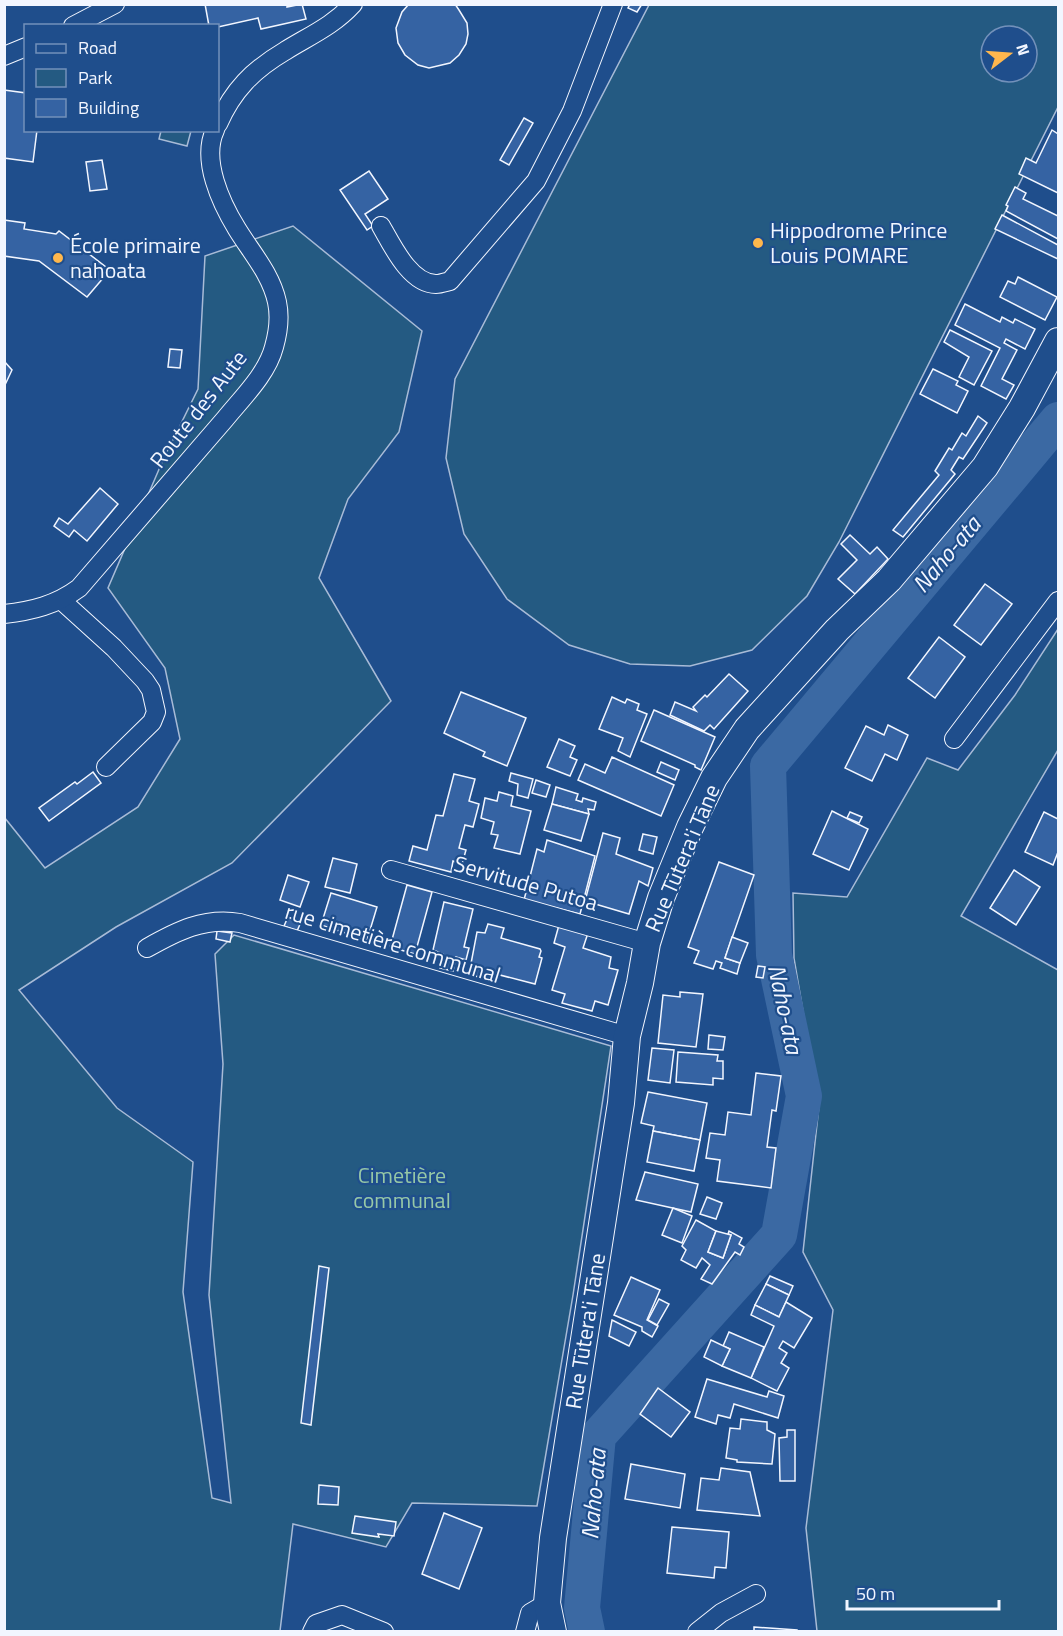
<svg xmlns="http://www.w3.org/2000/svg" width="1063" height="1636" font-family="'Titillium Web',sans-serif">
<rect width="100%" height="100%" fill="#1f4e8c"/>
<g fill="#245a82" stroke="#a8bbd7" stroke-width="1.5" fill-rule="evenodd">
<path d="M 649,5 L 1058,5 L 1058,107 L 839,542 L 807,596 L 752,650 L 690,666 L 630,664 L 569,645 L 507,599 L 464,534 L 446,458 L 455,379 ZM 991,36 L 1027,36 L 1027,72 L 991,72 Z"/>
<path d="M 161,131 L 191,131 L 187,146 L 159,139 Z"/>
<path d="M 293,226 L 422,331 L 399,432 L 348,499 L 319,578 L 391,701 L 232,863 L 116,927 L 19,990 L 117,1108 L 193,1162 L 183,1292 L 212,1498 L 231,1503 L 209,1295 L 223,1064 L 215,954 L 234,935 L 611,1046 L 573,1295 L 537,1506 L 412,1503 L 386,1547 L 293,1524 L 280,1631 L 5,1631 L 4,817 L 45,868 L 138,807 L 180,739 L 165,668 L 108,588 L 163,460 L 198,389 L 205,256 Z"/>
<path d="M 1058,629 L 1058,750 L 961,916 L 1058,970 L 1058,1631 L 817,1631 L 806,1528 L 833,1310 L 803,1252 L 819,1106 L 794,958 L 793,893 L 847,897 L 927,758 L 958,770 L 1015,695 Z"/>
</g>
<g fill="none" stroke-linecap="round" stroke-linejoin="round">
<path stroke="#3b69a3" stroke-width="36" d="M 587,1632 L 582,1608 L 598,1436 L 779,1235 L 804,1096 L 774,955 L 768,766 L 1058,420"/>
</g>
<g fill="#3563a3" stroke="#f2f6ff" stroke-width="1.5">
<path d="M 205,4 L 287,4 L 287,7 L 302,4 L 306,19 L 261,29 L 258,18 L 218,27 L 209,26 Z"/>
<path d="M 409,4 L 455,4 L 459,10 L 467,23 L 468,34 L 466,44 L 459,55 L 450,63 L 429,68 L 418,65 L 405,55 L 398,43 L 396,28 L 402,12 Z"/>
<path d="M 630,4 L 642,4 L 637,12 L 628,8 Z"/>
<path d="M 4,90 L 26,93 L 26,130 L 37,130 L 33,162 L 4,158 Z"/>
<path d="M 524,118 L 533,123 L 509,165 L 500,160 Z"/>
<path d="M 1052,130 L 1058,134 L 1058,193 L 1019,174 L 1026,158 L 1036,163 Z"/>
<path d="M 102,160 L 107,189 L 90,191 L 86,162 Z"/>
<path d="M 369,171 L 388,199 L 365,214 L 373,226 L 367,230 L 340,190 Z"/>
<path d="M 1015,187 L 1026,193 L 1023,199 L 1058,216 L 1058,239 L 1006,211 L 1008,206 L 1006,205 Z"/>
<path d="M 1002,215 L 1058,245 L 1058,259 L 995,229 Z"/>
<path d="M 4,220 L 25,223 L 24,229 L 56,234 L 59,231 L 110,270 L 87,297 L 39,261 L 4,256 Z"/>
<path d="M 1018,277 L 1057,297 L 1045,320 L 1000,297 L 1008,281 L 1015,284 Z"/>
<path d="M 965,304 L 1000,322 L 1002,317 L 1013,323 L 1015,319 L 1035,329 L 1025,349 L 1006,339 L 1004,343 L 1017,350 L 1002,379 L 1014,385 L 1006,399 L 981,386 L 1000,348 L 955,325 Z"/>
<path d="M 950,330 L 992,351 L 974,385 L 959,377 L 969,357 L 944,342 Z"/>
<path d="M 170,349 L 182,350 L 180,368 L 168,367 Z"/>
<path d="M 4,361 L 12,370 L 4,387 Z"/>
<path d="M 933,369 L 958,381 L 956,385 L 968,391 L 957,413 L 920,394 Z"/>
<path d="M 978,416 L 987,423 L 963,459 L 959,457 L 951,470 L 955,474 L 903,537 L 893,530 L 939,475 L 935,471 L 949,448 L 952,450 L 962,433 L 966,436 Z"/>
<path d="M 100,488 L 118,504 L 87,541 L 74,530 L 69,537 L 54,526 L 59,518 L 68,524 Z"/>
<path d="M 850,535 L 870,554 L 877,547 L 888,559 L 855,594 L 838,579 L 857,560 L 841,544 Z"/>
<path d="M 985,584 L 1012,604 L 981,645 L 954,625 Z"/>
<path d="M 939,637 L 965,657 L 935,698 L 908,678 Z"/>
<path d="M 729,674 L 748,691 L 714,729 L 710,725 L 704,731 L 670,715 L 675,702 L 696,711 L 693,707 L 705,695 L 707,697 Z"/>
<path d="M 461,692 L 526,718 L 507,766 L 483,756 L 485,752 L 444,733 Z"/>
<path d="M 612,697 L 625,703 L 627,699 L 639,704 L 637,710 L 647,714 L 630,757 L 618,751 L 623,738 L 599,729 Z"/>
<path d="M 654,710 L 715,737 L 701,770 L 695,767 L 695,765 L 641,741 Z"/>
<path d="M 888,725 L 908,735 L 897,760 L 885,754 L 872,781 L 845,768 L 866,726 L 884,735 Z"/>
<path d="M 559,739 L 575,746 L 570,757 L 577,760 L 570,776 L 547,767 Z"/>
<path d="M 612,757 L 674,785 L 661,816 L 578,780 L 585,764 L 605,773 Z"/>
<path d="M 661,762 L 679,770 L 675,780 L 657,772 Z"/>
<path d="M 93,772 L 101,783 L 49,821 L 39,808 L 75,782 L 77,784 Z"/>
<path d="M 511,773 L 533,779 L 528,798 L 517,795 L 518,784 L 509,781 Z"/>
<path d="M 454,774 L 475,779 L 469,801 L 479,804 L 473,827 L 465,825 L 459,848 L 466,850 L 462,864 L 453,861 L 451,872 L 409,861 L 413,846 L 427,850 L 436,815 L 443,816 Z"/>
<path d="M 536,780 L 550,785 L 546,797 L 532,793 Z"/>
<path d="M 556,787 L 578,794 L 576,800 L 582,802 L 583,798 L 596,802 L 594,810 L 588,809 L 589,814 L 552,804 Z"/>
<path d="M 499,792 L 513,796 L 511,806 L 531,811 L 520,854 L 494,848 L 498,835 L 491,834 L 494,822 L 481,818 L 485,798 L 497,801 Z"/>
<path d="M 552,804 L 589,814 L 581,841 L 544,830 Z"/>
<path d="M 832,811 L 868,829 L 849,870 L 813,854 Z"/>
<path d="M 850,812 L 862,817 L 859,823 L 847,818 Z"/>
<path d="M 1044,812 L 1058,819 L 1058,852 L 1053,865 L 1025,852 Z"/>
<path d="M 603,833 L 620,838 L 616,854 L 653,868 L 648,886 L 639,881 L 629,914 L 585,901 Z"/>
<path d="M 643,834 L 657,837 L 653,854 L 639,850 Z"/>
<path d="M 547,840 L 595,856 L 580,914 L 524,900 L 537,849 L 544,852 Z"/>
<path d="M 333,858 L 357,864 L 350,893 L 325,887 Z"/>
<path d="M 719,862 L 754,875 L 725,958 L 740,963 L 737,974 L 720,968 L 722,963 L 716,961 L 713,969 L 694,963 L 699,951 L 688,947 Z"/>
<path d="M 1014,870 L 1040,887 L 1016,925 L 990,908 Z"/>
<path d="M 288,875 L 309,882 L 300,907 L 280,900 Z"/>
<path d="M 407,885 L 432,892 L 415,954 L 390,947 Z"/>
<path d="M 331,893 L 377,907 L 367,940 L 321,925 Z"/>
<path d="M 444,902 L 473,909 L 464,947 L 469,948 L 466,960 L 456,957 L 453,971 L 440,968 L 443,954 L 433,950 Z"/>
<path d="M 288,917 L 301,922 L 297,931 L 284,926 Z"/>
<path d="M 488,924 L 504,928 L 501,938 L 540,949 L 541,951 L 539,957 L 542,958 L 535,984 L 492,973 L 491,977 L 487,976 L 485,979 L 469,974 L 477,932 L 485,933 Z"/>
<path d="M 559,925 L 588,933 L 583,948 L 611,957 L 609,968 L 618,970 L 608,1005 L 595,1001 L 592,1011 L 562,1003 L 565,994 L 552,990 L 565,947 L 554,943 Z"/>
<path d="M 217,931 L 232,933 L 230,942 L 216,939 Z"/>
<path d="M 732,937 L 748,943 L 740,963 L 725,958 Z"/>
<path d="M 758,966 L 765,967 L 763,978 L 756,977 Z"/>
<path d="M 680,992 L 703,994 L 696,1047 L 658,1043 L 663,995 L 680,997 Z"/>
<path d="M 709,1035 L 725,1037 L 723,1050 L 708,1049 Z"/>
<path d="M 652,1048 L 674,1050 L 670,1083 L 648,1080 Z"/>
<path d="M 678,1052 L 718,1055 L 717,1061 L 723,1061 L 723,1079 L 713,1078 L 713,1085 L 676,1082 Z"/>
<path d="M 756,1073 L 781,1076 L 776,1111 L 772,1110 L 767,1147 L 776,1148 L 771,1188 L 717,1181 L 720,1160 L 706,1158 L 710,1133 L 725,1135 L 728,1112 L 751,1115 Z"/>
<path d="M 648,1092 L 707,1103 L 700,1140 L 653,1131 L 654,1126 L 641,1123 Z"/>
<path d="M 653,1131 L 700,1140 L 694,1171 L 647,1162 Z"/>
<path d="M 645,1172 L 698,1184 L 691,1212 L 636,1200 Z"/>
<path d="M 707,1197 L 722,1203 L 716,1219 L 700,1214 Z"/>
<path d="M 673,1208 L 692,1216 L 682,1243 L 662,1235 Z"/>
<path d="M 696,1220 L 716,1231 L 708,1252 L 723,1258 L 731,1235 L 728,1234 L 729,1231 L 742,1238 L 739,1244 L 744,1247 L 740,1255 L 735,1252 L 712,1284 L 701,1279 L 710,1265 L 702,1258 L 696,1268 L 681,1260 L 686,1250 L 682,1246 Z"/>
<path d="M 716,1231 L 731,1235 L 723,1258 L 708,1252 Z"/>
<path d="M 319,1266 L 329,1268 L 311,1425 L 301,1423 Z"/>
<path d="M 770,1276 L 793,1286 L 789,1295 L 766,1284 Z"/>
<path d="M 631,1277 L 660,1290 L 647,1320 L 658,1326 L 652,1337 L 642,1331 L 642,1327 L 614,1315 Z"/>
<path d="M 766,1284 L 789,1295 L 779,1317 L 755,1305 Z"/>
<path d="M 659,1299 L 669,1304 L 657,1325 L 648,1320 Z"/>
<path d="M 786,1302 L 812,1318 L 794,1348 L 783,1341 L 779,1348 L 787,1353 L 781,1363 L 789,1368 L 777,1391 L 751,1378 L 774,1326 L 751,1315 L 755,1305 L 779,1317 Z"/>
<path d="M 612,1320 L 636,1332 L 629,1346 L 609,1336 Z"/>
<path d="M 729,1332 L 764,1347 L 751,1378 L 722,1366 L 730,1349 L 723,1346 Z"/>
<path d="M 711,1340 L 730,1349 L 722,1366 L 704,1357 Z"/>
<path d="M 707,1379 L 767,1397 L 769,1391 L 784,1396 L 778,1418 L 734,1404 L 730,1418 L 718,1415 L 716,1424 L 695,1417 Z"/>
<path d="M 658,1388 L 690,1412 L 671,1437 L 640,1414 Z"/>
<path d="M 741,1419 L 767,1422 L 767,1430 L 775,1434 L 772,1464 L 737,1462 L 737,1460 L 726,1458 L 730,1428 L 740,1429 Z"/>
<path d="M 787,1430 L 795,1430 L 795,1481 L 780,1481 L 779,1438 L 787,1437 Z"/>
<path d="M 631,1464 L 685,1474 L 680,1508 L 625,1499 Z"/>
<path d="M 721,1468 L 750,1472 L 760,1516 L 697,1510 L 701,1478 L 719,1480 Z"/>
<path d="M 319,1485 L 339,1487 L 338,1505 L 318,1504 Z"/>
<path d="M 444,1513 L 482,1528 L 459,1589 L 422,1574 Z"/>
<path d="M 355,1516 L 396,1522 L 394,1536 L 378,1534 L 379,1537 L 352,1533 Z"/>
<path d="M 672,1527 L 729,1532 L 726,1568 L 715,1567 L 714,1578 L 667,1573 Z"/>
<path d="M 754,1627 L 797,1630 L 797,1632 L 754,1632 Z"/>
</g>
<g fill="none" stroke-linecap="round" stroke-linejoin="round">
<g stroke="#f2f6ff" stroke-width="20">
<g id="street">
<path d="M 73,26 L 115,4"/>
<path d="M 4,56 L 26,47"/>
<path d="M 218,124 C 233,90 253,70 285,51 C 309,36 333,26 353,4"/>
<path d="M 381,226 C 392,245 410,284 436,284 C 440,284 446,282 450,281 L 536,181 L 572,111 L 613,4"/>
<path d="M 61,600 L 114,648 L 145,681 L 151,690 L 156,712 L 152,722 L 106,767"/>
<path d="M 4,614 C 32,611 56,605 79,588 L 225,419 C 242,398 267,374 274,347 C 278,333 280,316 277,302 C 271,274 251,252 237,229 C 221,203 201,160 215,130"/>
<path d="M 954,739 L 1058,601"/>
<path d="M 391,870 L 647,943"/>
<path d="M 147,948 C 177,931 204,917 240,923 L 627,1036"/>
<path d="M 312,1632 L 316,1624 L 342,1615 L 384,1632"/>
<path d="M 525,1632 L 530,1613 L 547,1603"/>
<path d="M 697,1632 L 721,1613 L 756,1594"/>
</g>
</g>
<g stroke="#f2f6ff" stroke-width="28">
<path id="secondary" d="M 553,1632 L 547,1603 L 553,1538 L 621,1103 L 627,1036 L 640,983 L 647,943 L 661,898 L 690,827 L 714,778 L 747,729 L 837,630 L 889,580 L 985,467 L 1022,408 L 1058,341"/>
</g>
<use href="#street" stroke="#1f4e8c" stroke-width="18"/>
<use href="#secondary" stroke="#1f4e8c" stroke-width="26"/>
</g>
<g fill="#ffb74d" stroke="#1f4e8c" stroke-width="2">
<circle cx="758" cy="243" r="6"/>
<circle cx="58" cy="258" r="6"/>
</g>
<g text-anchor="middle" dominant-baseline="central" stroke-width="4.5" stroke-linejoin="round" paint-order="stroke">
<g font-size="22" fill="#f2f6ff" stroke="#1f4e8c" text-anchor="start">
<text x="770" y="230">Hippodrome Prince<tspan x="770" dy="25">Louis POMARE</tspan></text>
<text x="70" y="245">École primaire<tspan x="70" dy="25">nahoata</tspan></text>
</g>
<g font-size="22" fill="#f2f6ff" stroke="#1f4e8c">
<text transform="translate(198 409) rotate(-52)">Route des Aute</text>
<text transform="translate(682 858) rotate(-67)">Rue Tūtera'i Tāne</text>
<text transform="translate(526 883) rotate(16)">Servitude Putoa</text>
<text transform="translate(393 943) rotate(17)">rue cimetière communal</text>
<text transform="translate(585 1331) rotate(-81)">Rue Tūtera'i Tāne</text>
</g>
<g font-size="22" fill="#97c8a6" stroke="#1f4e8c">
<text x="402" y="1175">Cimetière<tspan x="402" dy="25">communal</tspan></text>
</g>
<g font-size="24" font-style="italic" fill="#f2f6ff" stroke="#1f4e8c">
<text transform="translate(946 554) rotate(-50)">Naho-ata</text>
<text transform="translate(786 1009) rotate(78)">Naho-ata</text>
<text transform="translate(593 1494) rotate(-85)">Naho-ata</text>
</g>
</g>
<rect width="1063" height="1636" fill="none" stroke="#f2f6ff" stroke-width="12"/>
<rect x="24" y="24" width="195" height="108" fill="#1f4e8c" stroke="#7391ba" stroke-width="1.5"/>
<rect x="36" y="44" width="30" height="9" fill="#1f4e8c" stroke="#7391ba" stroke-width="1.5"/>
<text x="78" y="54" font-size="18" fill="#f2f6ff">Road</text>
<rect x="36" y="69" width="30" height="18" fill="#245a82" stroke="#7391ba" stroke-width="1.5"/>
<text x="78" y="84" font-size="18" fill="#f2f6ff">Park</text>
<rect x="36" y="99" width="30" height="18" fill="#3563a3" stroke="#7391ba" stroke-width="1.5"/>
<text x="78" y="114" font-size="18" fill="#f2f6ff">Building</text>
<g transform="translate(1009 54) rotate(73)"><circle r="28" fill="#1f4e8c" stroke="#7391ba" stroke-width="1.5"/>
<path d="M0-4.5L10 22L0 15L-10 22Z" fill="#ffb74d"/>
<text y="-9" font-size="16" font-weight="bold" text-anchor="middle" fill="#f2f6ff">N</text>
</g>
<path d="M847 1600v9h152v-9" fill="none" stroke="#f2f6ff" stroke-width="3"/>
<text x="856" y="1600" font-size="18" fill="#f2f6ff" stroke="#1f4e8c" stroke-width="4.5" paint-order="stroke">50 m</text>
</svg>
